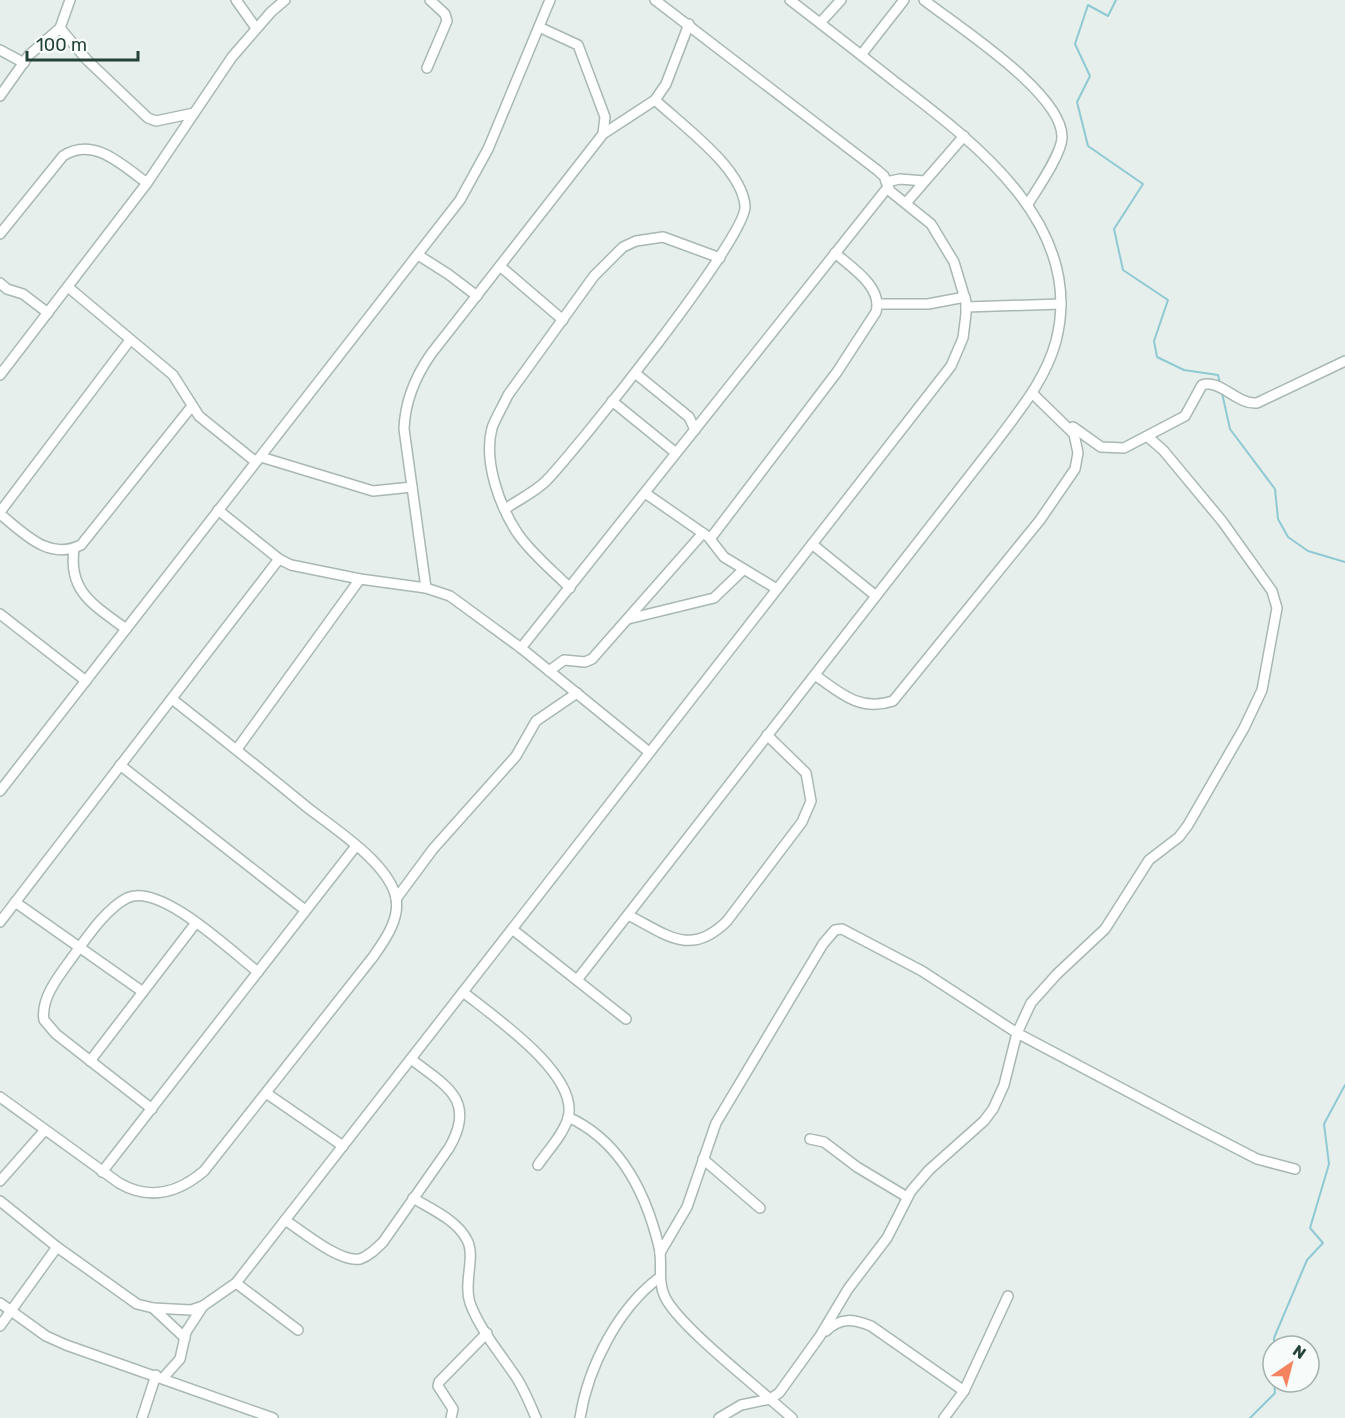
<svg xmlns="http://www.w3.org/2000/svg" width="1345" height="1418" font-family="Rubik,sans-serif">
<rect width="100%" height="100%" fill="#e6efeb"/>
<g fill="none" stroke-linecap="round" stroke-linejoin="round">
<g stroke="#8ec9d4" stroke-width="2">
<path d="M 1116,0 L 1108,16 L 1088,5 L 1075,44 L 1090,76 L 1077,102 L 1088,146 L 1143,184 L 1114,229 L 1123,270 L 1168,300 L 1154,341 L 1157,357 L 1184,370 L 1218,375 L 1220,384"/>
<path d="M 1222,393 L 1230,429 L 1275,489 L 1278,519 L 1288,537 L 1308,551 L 1345,562"/>
<path d="M 1274,1346 L 1274,1338 L 1307,1260 L 1323,1243 L 1310,1228 L 1329,1164 L 1324,1124 L 1345,1085"/>
<path d="M 1250,1418 L 1275,1393 L 1274,1382"/>
</g>
<g stroke="#a8b8b2" stroke-width="12">
<g id="minor">
<path d="M 236,0 L 256,28"/>
<path d="M 924,0 C 957,26 1064,94 1062,138 C 1061,155 1037,189 1028,204"/>
<path d="M 820,23 L 841,0"/>
<path d="M 539,27 L 578,45 L 605,117 L 603,134"/>
<path d="M 60,28 L 87,60 L 148,118 L 156,121 L 194,113"/>
<path d="M 0,50 L 24,63"/>
<path d="M 861,55 L 904,0"/>
<path d="M 427,68 L 447,21 L 445,14 L 430,0"/>
<path d="M 0,96 L 29,55 L 60,28 L 70,0"/>
<path d="M 886,182 L 900,179 L 924,181"/>
<path d="M 906,203 L 964,136"/>
<path d="M 0,234 L 63,156 C 94,136 122,165 147,183"/>
<path d="M 418,255 L 448,274 L 477,296"/>
<path d="M 501,267 L 563,320"/>
<path d="M 0,283 L 7,289 L 23,294 L 48,313"/>
<path d="M 68,287 L 173,375 L 199,416 L 256,462"/>
<path d="M 878,304 L 928,304 L 965,297"/>
<path d="M 966,307 L 1061,304"/>
<path d="M 635,373 L 689,417 L 695,430"/>
<path d="M 0,375 L 147,183 L 232,57 L 271,12 L 285,0"/>
<path d="M 612,401 L 676,453"/>
<path d="M 1073,427 L 1101,447 L 1124,448 L 1185,416 L 1202,385 C 1221,379 1237,405 1257,403 L 1345,361"/>
<path d="M 261,457 L 373,491 L 412,487"/>
<path d="M 645,493 L 707,536"/>
<path d="M 505,509 C 518,500 535,492 546,481 C 576,450 748,236 745,206 C 742,168 682,125 655,100"/>
<path d="M 218,510 L 279,559 L 291,565 L 360,579 L 426,588 L 450,596 L 521,648 L 649,752"/>
<path d="M 0,512 L 130,340"/>
<path d="M 0,514 C 24,533 48,561 81,545 L 192,406"/>
<path d="M 812,544 L 876,596"/>
<path d="M 74,549 C 68,592 94,605 126,629"/>
<path d="M 426,588 L 404,429 C 405,401 415,377 431,354 L 603,134 L 655,100 L 666,84 L 689,24"/>
<path d="M 570,588 C 553,571 532,554 518,534 C 500,507 483,462 492,428 C 496,417 503,406 508,395 L 594,276 L 623,247 L 636,241 L 663,237 L 720,258"/>
<path d="M 777,589 L 724,557 L 710,539 L 837,372 L 876,312 C 883,287 852,268 835,253"/>
<path d="M 0,614 L 86,681"/>
<path d="M 628,619 L 714,598 L 743,570"/>
<path d="M 521,648 L 888,187"/>
<path d="M 549,671 L 564,660 L 585,662 L 592,659 L 703,533"/>
<path d="M 815,675 C 840,693 860,712 893,701 L 1040,520 L 1075,469 L 1078,453 L 1074,434 L 1032,393"/>
<path d="M 237,749 L 360,579"/>
<path d="M 120,765 L 305,910"/>
<path d="M 0,791 L 460,200 L 488,149 L 550,0"/>
<path d="M 396,899 L 433,849 L 516,756 L 536,721 L 577,693"/>
<path d="M 15,902 L 143,992"/>
<path d="M 628,915 C 666,934 690,958 727,921 L 802,822 L 811,801 L 806,773 L 767,735"/>
<path d="M 0,922 L 279,559"/>
<path d="M 512,929 L 626,1019"/>
<path d="M 577,980 L 996,442 C 1019,411 1046,379 1056,341 C 1086,225 974,142 894,81 C 860,54 825,27 790,0"/>
<path d="M 463,992 C 493,1016 580,1075 568,1118 C 563,1135 548,1150 538,1165"/>
<path d="M 90,1061 L 195,924"/>
<path d="M 266,1093 L 343,1146"/>
<path d="M 0,1097 L 119,1183 C 150,1201 178,1193 204,1171 L 373,957 C 385,940 402,917 395,894 C 385,861 335,829 308,808 C 263,771 218,735 172,699"/>
<path d="M 152,1109 L 56,1034 L 44,1020 C 40,997 62,972 74,955 C 88,936 106,909 127,898 C 160,882 232,952 258,972"/>
<path d="M 568,1117 C 621,1141 646,1193 659,1247 C 663,1264 657,1281 665,1297 C 678,1324 745,1377 770,1399 L 779,1393 L 820,1336 L 848,1289 L 887,1238 L 911,1191 L 929,1170 L 984,1121 L 993,1109 L 1004,1085 L 1017,1033 L 1031,1003 L 1057,974 L 1105,929 L 1149,860 L 1179,837 L 1188,825 L 1244,728 L 1262,690 L 1277,608 L 1272,591 L 1222,521 L 1163,450 L 1148,437"/>
<path d="M 810,1139 L 824,1142 L 857,1167 L 907,1197"/>
<path d="M 703,1159 L 760,1208"/>
<path d="M 102,1172 L 356,846"/>
<path d="M 0,1181 L 45,1130"/>
<path d="M 413,1198 C 431,1209 457,1220 467,1240 C 476,1257 463,1282 470,1303 C 480,1330 500,1353 516,1377 C 524,1389 530,1404 536,1418"/>
<path d="M 0,1201 L 57,1247 L 137,1304 L 153,1308 L 191,1310 L 203,1306 L 236,1283 L 951,366 L 963,338 L 966,314 L 966,302 L 954,262 L 931,224 L 890,191 L 884,176 L 877,170 L 655,0"/>
<path d="M 285,1220 C 302,1231 340,1263 360,1259 C 369,1256 376,1249 383,1242 L 449,1148 C 477,1100 446,1086 411,1059"/>
<path d="M 660,1253 L 687,1207 L 716,1123 L 823,944 L 835,930 L 842,929 L 922,971 L 1017,1033 L 1191,1125 L 1257,1159 L 1295,1169"/>
<path d="M 236,1283 L 298,1330"/>
<path d="M 0,1303 L 46,1336 L 66,1345 L 273,1418"/>
<path d="M 153,1308 L 185,1338"/>
<path d="M 0,1326 L 57,1247"/>
<path d="M 826,1331 C 841,1317 853,1319 871,1326 L 964,1391"/>
<path d="M 163,1378 L 180,1359 L 186,1332 L 203,1306"/>
<path d="M 142,1418 L 156,1375"/>
<path d="M 451,1418 L 453,1409 L 438,1386 L 439,1382 L 487,1333"/>
<path d="M 580,1418 C 588,1367 618,1308 660,1277"/>
<path d="M 719,1418 L 741,1405 L 770,1399 L 792,1418"/>
<path d="M 944,1418 L 964,1391 L 1008,1296"/>
</g>
</g>
<use href="#minor" stroke="#fff" stroke-width="9"/>
</g>
<g transform="translate(1291 1364) rotate(35)"><circle r="28" fill="#f7fbf9" stroke="#a3b1ad" stroke-width="1.5"/>
<path d="M0-4.5L10 22L0 15L-10 22Z" fill="#f4845f"/>
<text y="-9" font-size="16" font-weight="bold" text-anchor="middle" fill="#24423a">N</text>
</g>
<path d="M27 51v9h111v-9" fill="none" stroke="#24423a" stroke-width="3"/>
<text x="36" y="51" font-size="18" fill="#24423a" stroke="#f7fbf9" stroke-width="4.5" paint-order="stroke">100 m</text>
</svg>
